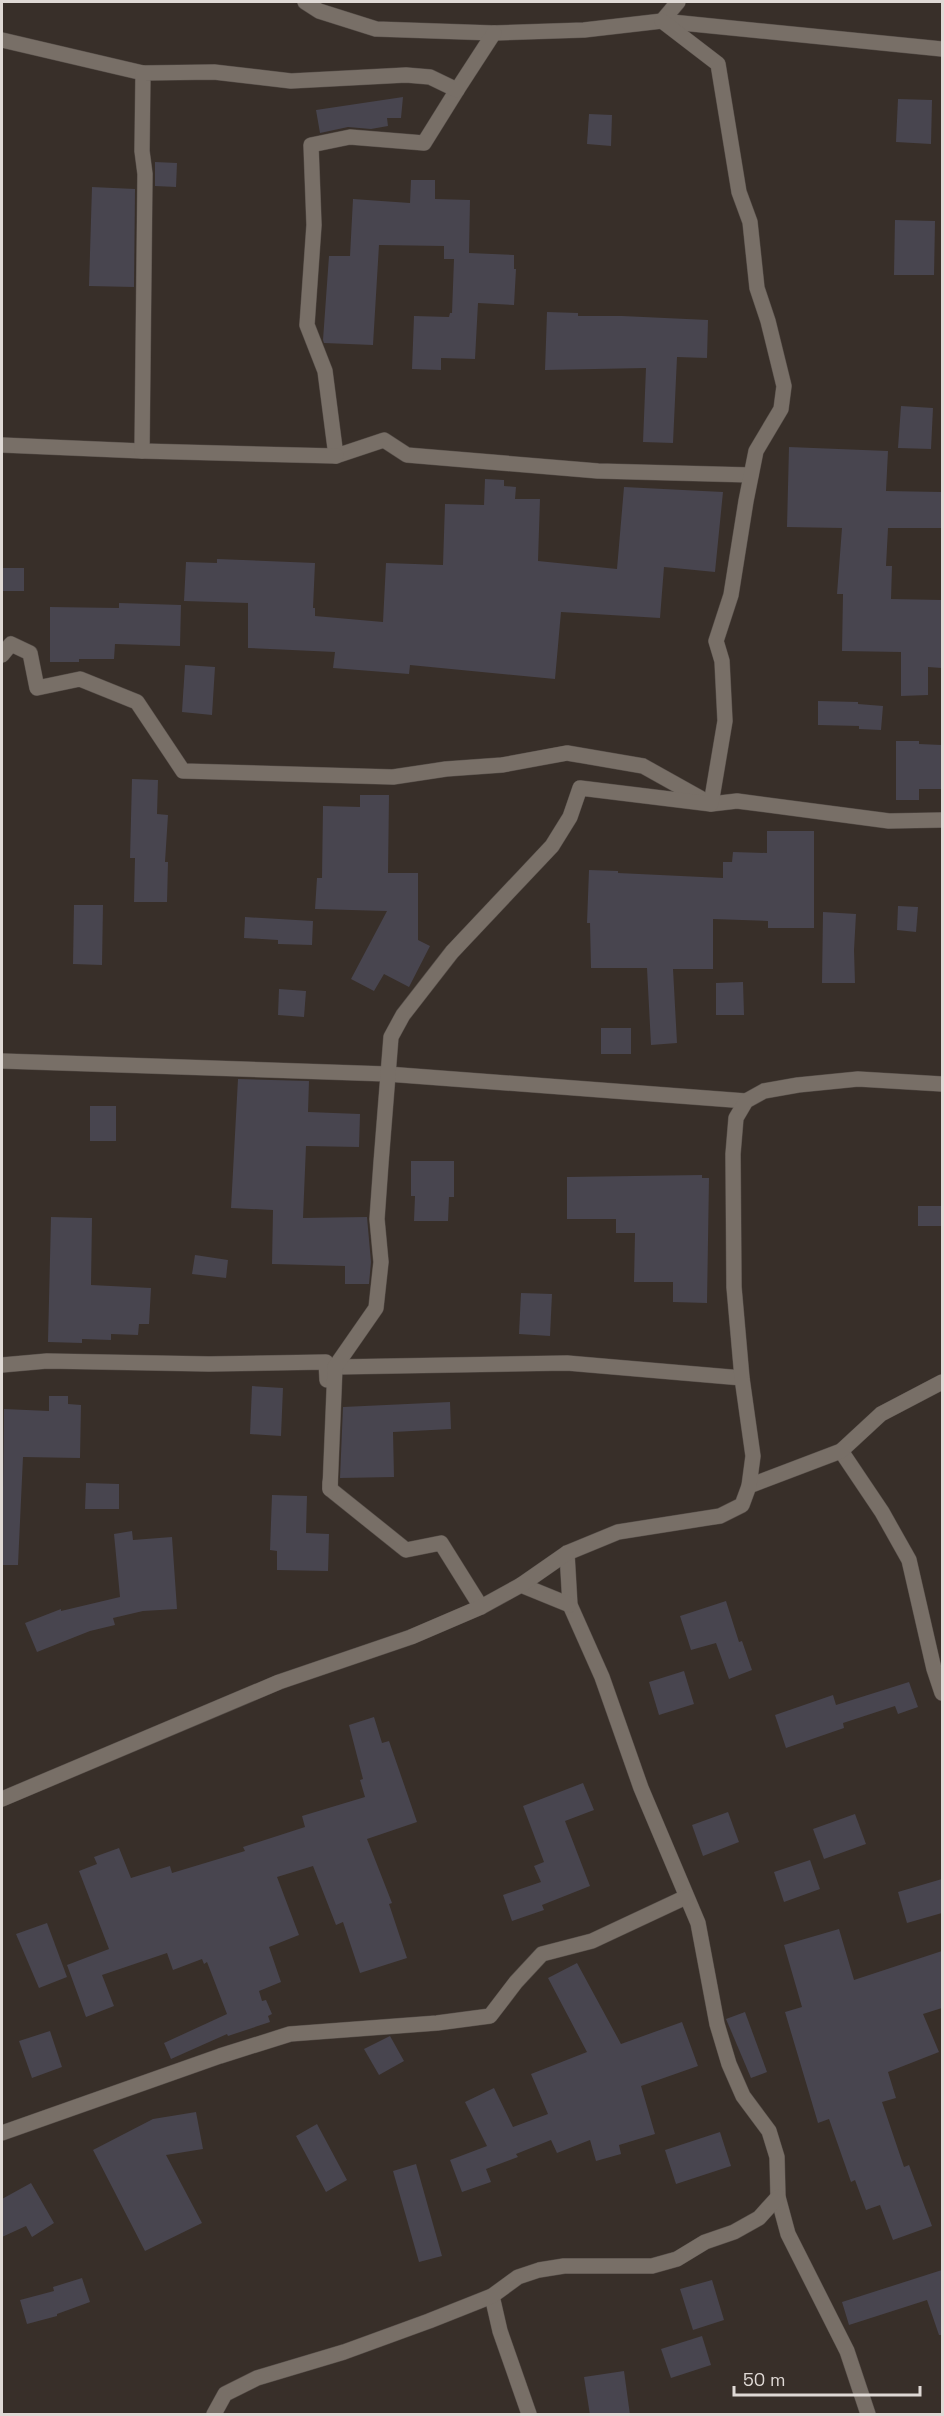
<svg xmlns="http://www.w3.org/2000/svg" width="944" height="2416" font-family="'Space Grotesk',sans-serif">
<rect width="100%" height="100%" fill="#382f29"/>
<g fill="#48454f">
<path d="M 403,97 L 401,118 L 387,118 L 388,126 L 371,129 L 348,127 L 320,133 L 316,110 Z"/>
<path d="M 898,99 L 932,100 L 931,144 L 896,142 Z"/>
<path d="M 589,114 L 612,115 L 611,146 L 587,144 Z"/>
<path d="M 155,162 L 177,163 L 176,187 L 155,186 Z"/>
<path d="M 411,180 L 435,180 L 435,199 L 470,200 L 469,253 L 514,255 L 514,269 L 516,269 L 514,305 L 478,303 L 475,359 L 441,358 L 441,370 L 412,369 L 414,316 L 449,317 L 450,313 L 452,313 L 454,259 L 444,259 L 444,246 L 379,245 L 373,345 L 324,343 L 323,340 L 329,256 L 350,256 L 353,199 L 410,203 Z"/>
<path d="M 92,187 L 135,189 L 134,287 L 89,286 Z"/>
<path d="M 895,220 L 935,221 L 934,275 L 894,275 Z"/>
<path d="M 547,312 L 578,313 L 578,316 L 622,316 L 708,320 L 707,358 L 677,357 L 673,443 L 643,442 L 646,368 L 545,370 Z"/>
<path d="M 901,406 L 933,408 L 931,449 L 898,448 Z"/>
<path d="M 789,447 L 888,451 L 886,491 L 942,492 L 942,528 L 888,528 L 886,566 L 892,566 L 891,599 L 942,600 L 942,668 L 928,667 L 928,695 L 901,696 L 901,652 L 842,651 L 843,594 L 837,594 L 842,528 L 787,527 Z"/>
<path d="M 485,479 L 504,480 L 504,486 L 516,487 L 515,499 L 540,499 L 538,561 L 617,569 L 624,487 L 723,492 L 715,572 L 664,567 L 660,618 L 561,612 L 555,679 L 410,665 L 409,674 L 333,668 L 335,652 L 248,648 L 248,603 L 184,601 L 186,562 L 217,563 L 217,559 L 315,563 L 313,608 L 315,608 L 315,616 L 383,622 L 386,563 L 443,565 L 445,504 L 484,505 Z"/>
<rect x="2" y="568" width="22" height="23"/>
<path d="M 119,603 L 181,605 L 180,646 L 115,644 L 114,659 L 79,659 L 79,662 L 50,662 L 50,607 L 119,608 Z"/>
<path d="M 185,665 L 215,667 L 212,715 L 182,712 Z"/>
<path d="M 818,701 L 858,702 L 858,704 L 883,706 L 881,730 L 859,729 L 859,726 L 818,725 Z"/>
<path d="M 896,741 L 919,741 L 919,744 L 942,745 L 942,789 L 919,789 L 919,800 L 896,800 Z"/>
<path d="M 132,779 L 158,780 L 157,814 L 168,815 L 165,862 L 168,862 L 167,902 L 134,902 L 135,858 L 130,858 Z"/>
<path d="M 360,795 L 389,795 L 388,873 L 418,873 L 418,940 L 430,946 L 409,987 L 384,974 L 374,991 L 351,979 L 387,911 L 315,909 L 317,878 L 322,878 L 323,806 L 360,807 Z"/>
<path d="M 767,831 L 814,831 L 814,928 L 768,928 L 768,921 L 713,919 L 713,969 L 673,969 L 677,1043 L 651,1045 L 647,968 L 591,968 L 590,923 L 587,923 L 589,870 L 618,871 L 618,873 L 723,878 L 723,862 L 732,862 L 733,852 L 767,853 Z"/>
<path d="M 74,905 L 103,905 L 102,965 L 73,964 Z"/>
<path d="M 898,906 L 918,907 L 916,932 L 897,930 Z"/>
<path d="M 823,912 L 856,914 L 854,950 L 855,983 L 822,983 Z"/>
<path d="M 245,917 L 313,921 L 312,945 L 278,944 L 278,940 L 244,938 Z"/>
<path d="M 743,982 L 744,1015 L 716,1015 L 716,983 Z"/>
<path d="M 279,989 L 306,991 L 304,1017 L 278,1015 Z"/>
<rect x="601" y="1028" width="30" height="26"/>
<path d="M 238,1079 L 309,1081 L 308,1112 L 360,1114 L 359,1147 L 306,1146 L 303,1218 L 367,1217 L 371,1262 L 369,1284 L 345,1284 L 345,1266 L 272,1264 L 273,1210 L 231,1208 Z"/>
<rect x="90" y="1106" width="26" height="35"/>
<path d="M 411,1161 L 454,1161 L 454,1197 L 449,1197 L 448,1221 L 414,1221 L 415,1196 L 411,1196 Z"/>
<path d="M 702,1175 L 702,1178 L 709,1178 L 707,1303 L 673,1302 L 673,1282 L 634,1282 L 635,1233 L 616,1233 L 616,1219 L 567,1219 L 567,1177 Z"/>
<rect x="918" y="1206" width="24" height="20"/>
<path d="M 51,1217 L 92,1218 L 91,1285 L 151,1288 L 149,1324 L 139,1324 L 138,1335 L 111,1334 L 111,1340 L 82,1339 L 82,1343 L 48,1342 Z"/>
<path d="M 195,1255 L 228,1260 L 226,1278 L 192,1274 Z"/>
<path d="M 521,1293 L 552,1294 L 550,1336 L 519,1334 Z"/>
<path d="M 252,1386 L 283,1388 L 281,1436 L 250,1434 Z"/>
<path d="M 49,1396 L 68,1396 L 68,1404 L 81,1405 L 80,1458 L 23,1457 L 18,1565 L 2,1565 L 4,1409 L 49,1411 Z"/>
<path d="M 450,1402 L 451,1429 L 393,1432 L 394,1477 L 340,1478 L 343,1407 Z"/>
<path d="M 86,1483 L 119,1484 L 119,1509 L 85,1509 Z"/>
<path d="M 272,1495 L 307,1496 L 306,1533 L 329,1534 L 328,1571 L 277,1570 L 277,1551 L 270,1550 Z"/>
<path d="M 132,1531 L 133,1540 L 172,1537 L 177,1609 L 143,1611 L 113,1618 L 115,1625 L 90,1631 L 37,1652 L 25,1623 L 61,1609 L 61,1611 L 120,1597 L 114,1534 Z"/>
<path d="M 726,1601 L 739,1642 L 742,1641 L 752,1670 L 729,1679 L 716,1643 L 691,1650 L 680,1616 Z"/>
<path d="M 684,1671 L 694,1704 L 659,1715 L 649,1682 Z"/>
<path d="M 909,1682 L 918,1707 L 898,1714 L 895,1706 L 843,1723 L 844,1728 L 786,1748 L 775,1715 L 833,1695 L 836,1705 Z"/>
<path d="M 374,1717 L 382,1743 L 389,1741 L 417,1822 L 367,1839 L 392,1903 L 389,1904 L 407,1958 L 360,1973 L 343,1922 L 336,1925 L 313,1866 L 277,1877 L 299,1935 L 269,1947 L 281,1982 L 259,1991 L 262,2001 L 266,2000 L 272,2014 L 268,2016 L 270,2022 L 228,2036 L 227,2034 L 171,2059 L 164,2043 L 227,2014 L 207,1962 L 204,1964 L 202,1959 L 173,1970 L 167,1953 L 102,1975 L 114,2006 L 86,2017 L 67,1965 L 109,1949 L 79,1871 L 97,1864 L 94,1857 L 119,1848 L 131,1878 L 170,1866 L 172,1873 L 245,1851 L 243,1847 L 305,1827 L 302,1816 L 365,1797 L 360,1780 L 363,1779 L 349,1725 Z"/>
<path d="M 583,1783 L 594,1810 L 565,1821 L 590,1886 L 542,1905 L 544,1910 L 512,1921 L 503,1895 L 541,1882 L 534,1866 L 544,1862 L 523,1806 Z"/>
<path d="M 728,1812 L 739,1842 L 703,1856 L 692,1825 Z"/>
<path d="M 855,1814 L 866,1844 L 824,1859 L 813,1829 Z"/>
<path d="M 810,1860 L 820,1889 L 784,1902 L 774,1872 Z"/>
<path d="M 942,1879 L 942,1913 L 907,1923 L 898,1892 Z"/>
<path d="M 47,1923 L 67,1977 L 39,1988 L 16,1934 Z"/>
<path d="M 839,1929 L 854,1980 L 942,1951 L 942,2008 L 923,2014 L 939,2052 L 888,2072 L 896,2098 L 882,2102 L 904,2167 L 909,2165 L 932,2226 L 893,2240 L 880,2205 L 866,2210 L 855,2180 L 851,2182 L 829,2119 L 818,2123 L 785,2012 L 802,2007 L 784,1945 Z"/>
<path d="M 577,1963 L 621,2044 L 682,2022 L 698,2066 L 641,2086 L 655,2134 L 619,2145 L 621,2154 L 596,2161 L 590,2140 L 557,2153 L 551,2140 L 516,2154 L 518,2157 L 486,2169 L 491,2182 L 462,2192 L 450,2160 L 487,2146 L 465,2102 L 494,2088 L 513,2127 L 548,2114 L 531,2074 L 587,2052 L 548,1978 Z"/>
<path d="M 745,2012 L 767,2072 L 751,2078 L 726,2019 Z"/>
<path d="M 50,2031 L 62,2067 L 32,2078 L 19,2041 Z"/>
<path d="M 390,2036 L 404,2061 L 379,2075 L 364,2049 Z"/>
<path d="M 196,2112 L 203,2149 L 166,2155 L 202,2223 L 145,2251 L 93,2150 L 153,2119 Z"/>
<path d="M 317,2124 L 347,2180 L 326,2192 L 296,2136 Z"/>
<path d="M 720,2132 L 731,2166 L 676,2184 L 665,2150 Z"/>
<path d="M 416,2164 L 442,2256 L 419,2262 L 393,2171 Z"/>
<path d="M 31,2183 L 54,2223 L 32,2237 L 26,2226 L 2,2237 L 2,2199 Z"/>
<path d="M 942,2270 L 942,2335 L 939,2335 L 927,2300 L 849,2325 L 842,2302 Z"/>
<path d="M 82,2278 L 90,2302 L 57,2314 L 57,2316 L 27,2324 L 20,2300 L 54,2291 L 53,2287 Z"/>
<path d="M 712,2280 L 724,2320 L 693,2330 L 680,2289 Z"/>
<path d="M 702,2336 L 711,2365 L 671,2378 L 661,2349 Z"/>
<path d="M 624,2371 L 630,2415 L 590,2415 L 584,2377 Z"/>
</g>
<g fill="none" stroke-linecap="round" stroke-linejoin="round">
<g stroke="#554d48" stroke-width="16">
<g id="street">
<path d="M 305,2 L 319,11 L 376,29 L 494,33 L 584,30 L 662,21 L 942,49"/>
<path d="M 662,21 L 678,2"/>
<path d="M 2,40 L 143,73"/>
<path d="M 457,90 L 424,143 L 350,137 L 311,145 L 314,225 L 307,325 L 325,371 L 336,456 L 384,440 L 407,455 L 598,471 L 751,475"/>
<path d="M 2,445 L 142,451"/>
<path d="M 336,456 L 142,451 L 145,174 L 142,151 L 143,73 L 214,72 L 291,81 L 406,75 L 430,77 L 457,90 L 494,33"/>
<path d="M 2,655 L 11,644 L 30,653 L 37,688 L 80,679 L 137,702 L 183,771 L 393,777 L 446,769 L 502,765 L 567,753 L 643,766 L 711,804 L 737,801 L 889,821 L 942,820"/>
<path d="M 2,1061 L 387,1074 L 746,1101"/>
<path d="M 2,1365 L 47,1361 L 209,1364 L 326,1362 L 327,1380"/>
<path d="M 335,1367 L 567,1363 L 742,1378"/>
<path d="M 841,1451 L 882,1512 L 909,1560 L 934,1669 L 942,1693"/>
<path d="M 330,1482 L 330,1489 L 406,1550 L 441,1543 L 481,1607"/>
<path d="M 749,1486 L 841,1451 L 881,1414 L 942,1382"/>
<path d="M 330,1489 L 335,1367 L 376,1308 L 381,1262 L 377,1219 L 381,1163 L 391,1037 L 403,1015 L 452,952 L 552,846 L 570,817 L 580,788 L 711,804 L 725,721 L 722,661 L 716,641 L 731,595 L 746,501 L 756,451 L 781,409 L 784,386 L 768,321 L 757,288 L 750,222 L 739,192 L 718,64 L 662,21"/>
<path d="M 567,1553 L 570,1605 L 602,1677 L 641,1788 L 698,1923 L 717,2024 L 729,2064 L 743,2096 L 769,2131 L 777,2157 L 778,2197 L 788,2234 L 847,2351 L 868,2414"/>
<path d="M 521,1585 L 570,1605"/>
<path d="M 2,2133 L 220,2056 L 290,2034 L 437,2023 L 490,2016 L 516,1982 L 542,1954 L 592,1941 L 686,1897"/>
<path d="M 492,2296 L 500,2331 L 529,2414"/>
<path d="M 214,2414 L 225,2394 L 257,2378 L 344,2352 L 429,2321 L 492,2296 L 518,2277 L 539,2270 L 564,2266 L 652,2266 L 677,2259 L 705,2242 L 734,2232 L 759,2218 L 778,2197"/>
</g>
</g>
<g stroke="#554d48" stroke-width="16">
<path id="secondary" d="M 2,1799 L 279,1682 L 411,1637 L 481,1607 L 521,1585 L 567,1553 L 618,1532 L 720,1516 L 742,1505 L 749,1486 L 753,1456 L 742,1378 L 734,1287 L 733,1154 L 736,1118 L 746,1101 L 764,1091 L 798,1085 L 858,1079 L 942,1084"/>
</g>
<use href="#street" stroke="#786f67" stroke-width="15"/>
<use href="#secondary" stroke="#786f67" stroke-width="15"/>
</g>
<rect width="944" height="2416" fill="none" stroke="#dfd9d5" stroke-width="6"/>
<path d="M734 2386v9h186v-9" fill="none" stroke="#dfd9d5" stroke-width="3"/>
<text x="743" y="2386" font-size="18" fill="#dfd9d5" stroke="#382f29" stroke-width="4.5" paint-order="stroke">50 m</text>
</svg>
